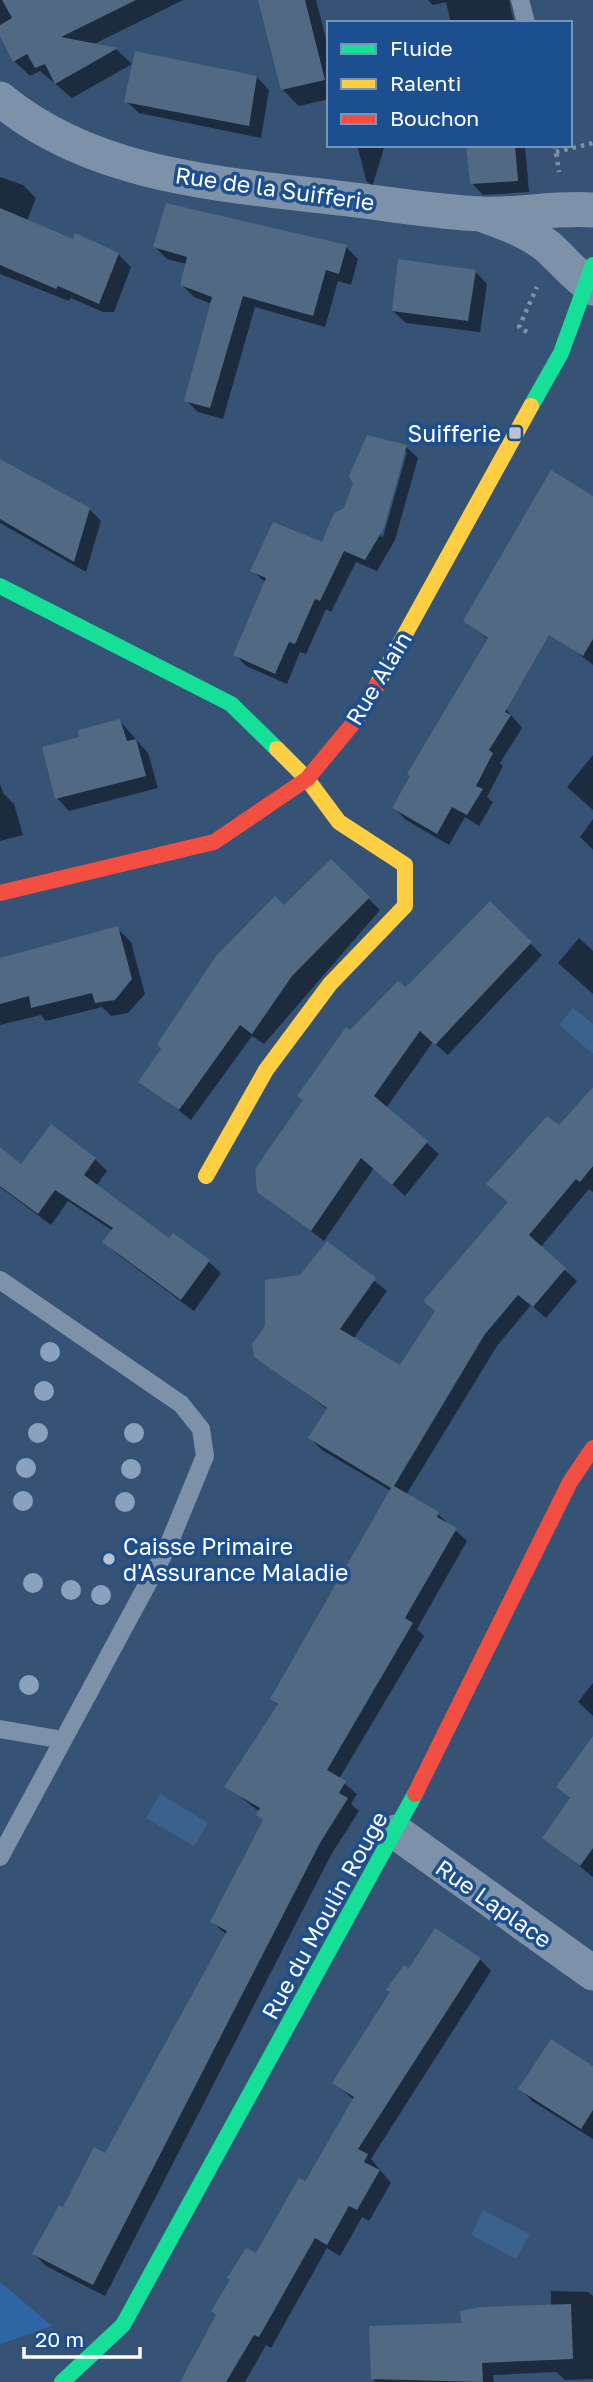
<svg xmlns="http://www.w3.org/2000/svg" width="593" height="2382" font-family="'Golos Text',sans-serif">
<rect width="100%" height="100%" fill="#365274"/>
<path fill="#2f66a5" d="M 0,2282 L 52,2326 L 0,2344 Z"/>
<g fill="#3b618d">
<path d="M 573,1008 L 593,1024 L 593,1054 L 559,1025 Z"/>
<path d="M 160,1794 L 208,1823 L 194,1846 L 146,1818 Z"/>
<path d="M 483,2210 L 530,2234 L 516,2259 L 471,2235 Z"/>
</g>
<g fill="#0007" fill-rule="evenodd">
<path d="M 0,0 L 183,0 L 92,45 L 117,50 L 132,64 L 72,98 L 40,71 L 30,76 L 14,61 L 0,32 Z"/>
<path d="M 260,0 L 316,0 L 329,50 L 329,99 L 299,106 L 282,89 Z"/>
<path d="M 428,0 L 509,0 L 514,23 L 451,23 L 446,2 L 433,5 Z"/>
<path d="M 257,77 L 269,90 L 261,138 L 139,113 L 126,101 Z"/>
<path d="M 357,145 L 385,145 L 372,187 L 366,180 Z"/>
<path d="M 468,145 L 525,145 L 529,192 L 483,195 L 472,183 Z"/>
<path d="M 0,177 L 23,185 L 36,198 L 27,221 L 74,241 L 118,254 L 131,267 L 114,312 L 103,312 L 71,298 L 69,301 L 0,274 Z"/>
<path d="M 155,247 L 346,247 L 358,259 L 351,285 L 338,281 L 325,327 L 255,307 L 223,419 L 198,412 L 186,400 L 212,304 L 194,297 L 182,285 L 187,264 L 167,259 Z"/>
<path d="M 475,271 L 487,284 L 480,332 L 406,323 L 393,311 Z"/>
<path d="M 406,447 L 418,458 L 395,540 L 377,571 L 356,562 L 331,612 L 326,609 L 306,654 L 300,652 L 287,684 L 246,666 L 235,654 L 266,583 L 253,571 L 330,547 L 345,509 ZM 403,452 L 407,452 L 383,537 L 380,536 Z"/>
<path d="M 0,461 L 89,509 L 101,521 L 86,572 L 0,523 Z"/>
<path d="M 593,498 L 593,523 L 506,709 L 522,728 L 500,763 L 503,766 L 487,797 L 493,802 L 479,826 L 465,817 L 449,845 L 406,820 L 394,808 L 489,640 L 465,621 Z"/>
<path d="M 593,605 L 593,665 L 565,643 Z"/>
<path d="M 120,721 L 148,753 L 158,788 L 69,811 L 57,798 L 80,738 Z"/>
<path d="M 593,755 L 593,810 L 567,787 Z"/>
<path d="M 0,783 L 3,793 L 14,804 L 23,835 L 0,841 Z"/>
<path d="M 593,819 L 593,850 L 580,837 Z"/>
<path d="M 331,861 L 380,910 L 264,1044 L 252,1036 L 191,1120 L 141,1081 L 284,907 Z"/>
<path d="M 490,904 L 542,955 L 448,1055 L 433,1042 L 386,1108 L 439,1154 L 405,1196 L 374,1168 L 324,1241 L 258,1191 L 350,1032 L 406,989 Z"/>
<path d="M 117,928 L 131,942 L 145,994 L 128,1013 L 111,1016 L 102,1007 L 46,1021 L 41,1015 L 0,1025 L 0,959 Z"/>
<path d="M 579,938 L 593,951 L 593,994 L 558,963 Z"/>
<path d="M 593,1119 L 593,1192 L 589,1189 L 540,1248 L 577,1281 L 546,1318 L 531,1305 L 497,1346 L 406,1495 L 438,1514 L 467,1541 L 417,1629 L 424,1636 L 339,1779 L 357,1794 L 351,1804 L 359,1811 L 331,1855 L 105,2296 L 46,2266 L 34,2254 L 105,2155 L 227,1935 L 212,1922 L 264,1821 L 258,1815 L 260,1812 L 227,1787 L 279,1706 L 272,1699 L 391,1491 L 322,1450 L 310,1438 L 328,1410 L 256,1356 L 301,1276 L 327,1244 L 387,1291 L 353,1339 L 401,1367 L 559,1127 Z"/>
<path d="M 95,1159 L 107,1171 L 96,1186 L 170,1240 L 208,1261 L 221,1273 L 194,1311 L 117,1254 L 105,1242 L 113,1231 L 68,1201 L 51,1225 L 0,1187 L 0,1161 L 22,1166 Z"/>
<path d="M 593,1683 L 593,1716 L 578,1702 Z"/>
<path d="M 593,1767 L 593,1877 L 544,1838 L 571,1800 L 558,1786 Z"/>
<path d="M 480,1959 L 491,1971 L 371,2159 L 391,2183 L 369,2221 L 362,2217 L 340,2256 L 327,2248 L 271,2348 L 266,2345 L 245,2382 L 182,2382 L 354,2100 L 334,2082 L 410,1970 Z"/>
<path d="M 593,2068 L 593,2139 L 532,2101 L 520,2088 Z"/>
<path d="M 551,2291 L 588,2292 L 593,2296 L 593,2379 L 565,2380 L 556,2372 L 493,2375 L 494,2382 L 376,2382 L 373,2379 L 462,2324 L 551,2306 Z"/>
</g>
<g fill="#526984">
<path d="M 2,0 L 136,0 L 61,37 L 118,48 L 55,84 L 45,64 L 35,68 L 27,54 L 13,62 L 0,36 L 0,25 L 12,18 Z"/>
<path d="M 258,0 L 305,0 L 325,80 L 281,90 Z"/>
<path d="M 135,51 L 257,76 L 249,126 L 124,102 Z"/>
<path d="M 466,145 L 515,145 L 518,181 L 470,184 Z"/>
<path d="M 166,203 L 347,245 L 339,274 L 326,270 L 313,316 L 243,296 L 210,408 L 184,401 L 212,297 L 180,285 L 187,257 L 153,247 Z"/>
<path d="M 0,208 L 73,239 L 75,233 L 119,253 L 99,304 L 58,286 L 56,289 L 0,265 Z"/>
<path d="M 398,259 L 476,270 L 468,321 L 392,311 Z"/>
<path d="M 367,435 L 407,445 L 384,528 L 365,560 L 344,551 L 320,601 L 315,599 L 295,644 L 289,642 L 275,674 L 233,655 L 266,578 L 250,571 L 273,522 L 325,543 L 322,542 L 334,513 L 344,508 L 353,484 L 349,476 Z"/>
<path d="M 0,459 L 90,508 L 74,562 L 0,519 Z"/>
<path d="M 551,470 L 593,496 L 593,639 L 583,656 L 549,635 L 505,712 L 511,715 L 489,750 L 493,753 L 476,786 L 483,789 L 467,815 L 452,807 L 437,834 L 392,808 L 410,776 L 407,774 L 488,638 L 463,621 Z"/>
<path d="M 120,719 L 127,741 L 136,739 L 146,776 L 55,799 L 42,747 L 79,737 L 78,730 Z"/>
<path d="M 331,859 L 370,897 L 292,976 L 252,1034 L 240,1025 L 179,1110 L 138,1082 L 161,1049 L 157,1044 L 216,956 L 275,896 L 284,905 Z"/>
<path d="M 490,901 L 532,942 L 435,1045 L 420,1031 L 374,1096 L 428,1141 L 392,1185 L 361,1158 L 311,1231 L 257,1192 L 255,1169 L 303,1100 L 297,1096 L 346,1027 L 350,1030 L 398,981 L 406,987 Z"/>
<path d="M 118,926 L 132,979 L 115,1000 L 95,1003 L 92,993 L 31,1008 L 29,996 L 0,1004 L 0,958 Z"/>
<path d="M 593,1087 L 593,1166 L 580,1182 L 576,1179 L 529,1235 L 566,1268 L 533,1307 L 518,1295 L 485,1334 L 394,1486 L 439,1512 L 437,1517 L 457,1528 L 405,1618 L 413,1623 L 327,1770 L 346,1781 L 339,1793 L 348,1798 L 320,1843 L 93,2285 L 32,2254 L 59,2205 L 63,2207 L 94,2147 L 105,2153 L 227,1931 L 210,1922 L 263,1820 L 256,1815 L 260,1808 L 224,1787 L 278,1704 L 270,1699 L 391,1488 L 308,1438 L 327,1408 L 254,1357 L 252,1344 L 265,1326 L 265,1280 L 300,1275 L 327,1241 L 376,1278 L 340,1329 L 400,1365 L 435,1311 L 423,1301 L 508,1202 L 486,1184 L 547,1116 L 559,1125 Z"/>
<path d="M 51,1124 L 96,1158 L 84,1175 L 169,1238 L 173,1233 L 210,1260 L 181,1300 L 102,1242 L 113,1228 L 55,1190 L 38,1214 L 0,1186 L 0,1147 L 21,1164 Z"/>
<path d="M 593,1736 L 593,1848 L 580,1866 L 542,1838 L 570,1798 L 556,1787 Z"/>
<path d="M 435,1928 L 481,1958 L 358,2149 L 368,2154 L 364,2162 L 380,2170 L 357,2210 L 349,2206 L 327,2245 L 315,2238 L 259,2337 L 254,2335 L 226,2382 L 180,2382 L 216,2315 L 211,2311 L 230,2280 L 227,2278 L 246,2248 L 256,2253 L 299,2178 L 305,2181 L 354,2097 L 332,2083 L 390,1992 L 386,1990 L 404,1965 L 409,1968 Z"/>
<path d="M 551,2039 L 593,2066 L 593,2110 L 581,2129 L 518,2089 Z"/>
<path d="M 571,2304 L 573,2359 L 482,2363 L 483,2382 L 371,2379 L 369,2326 L 461,2323 L 460,2311 L 480,2307 Z"/>
</g>
<g fill="none" stroke-linecap="round" stroke-linejoin="round">
<g stroke="#7d92a8" stroke-width="4.5" stroke-dasharray="3.5 5" stroke-linecap="butt">
<path d="M 555,145 L 559,172"/>
<path d="M 556,152 L 593,143"/>
<path d="M 527,332 L 519,327 L 537,287"/>
</g>
<g stroke="#7d92a8" stroke-width="18">
<path d="M 520,0 L 526,23"/>
<path d="M 0,1280 L 181,1404 L 201,1429 L 205,1456 L 168,1546 L 0,1857"/>
<path d="M 0,1729 L 63,1740"/>
</g>
<g stroke="#7d92a8" stroke-width="35">
<path d="M 0,99 C 94,177 222,184 338,198 C 385,203 434,212 481,214 C 518,216 554,207 593,210"/>
<path d="M 486,216 C 508,224 528,231 547,246 C 563,260 575,276 593,288"/>
<path d="M 396,1832 L 593,1973"/>
</g>
<g stroke="#16e098" stroke-width="16">
<path d="M 531,406 L 561,353 L 593,265"/>
<path d="M 0,586 L 231,704 L 277,749"/>
<path d="M 62,2382 L 123,2325 L 415,1794"/>
</g>
<g stroke="#ffcf43" stroke-width="16">
<path d="M 377,685 L 531,406"/>
<path d="M 206,1176 L 266,1070 L 330,984 L 405,906 L 405,865 L 339,822 L 307,779 L 277,749"/>
</g>
<g stroke="#f24e42" stroke-width="16">
<path d="M 0,893 L 214,842 L 307,779 L 360,715 L 377,685"/>
<path d="M 415,1794 L 570,1482 L 593,1448"/>
</g>
</g>
<g fill="#8aa2be">
<circle cx="50" cy="1352" r="10"/>
<circle cx="44" cy="1391" r="10"/>
<circle cx="38" cy="1433" r="10"/>
<circle cx="134" cy="1433" r="10"/>
<circle cx="26" cy="1468" r="10"/>
<circle cx="131" cy="1469" r="10"/>
<circle cx="23" cy="1501" r="10"/>
<circle cx="125" cy="1502" r="10"/>
<circle cx="33" cy="1583" r="10"/>
<circle cx="71" cy="1590" r="10"/>
<circle cx="101" cy="1595" r="10"/>
<circle cx="29" cy="1685" r="10"/>
</g>
<g fill="#b9c2ce" stroke="#1b4f8f" stroke-width="2.5">
<rect x="508" y="426" width="14" height="14" rx="3.5"/>
<circle cx="109" cy="1559" r="7"/>
</g>
<g text-anchor="middle" dominant-baseline="central" stroke-width="7" stroke-linejoin="round" paint-order="stroke">
<g font-size="23" fill="#fff" stroke="#1b4f8f">
<text transform="translate(275 188) rotate(8)">Rue de la Suifferie</text>
<text transform="translate(378 678) rotate(-59)">Rue Alain</text>
<text transform="translate(494 1903) rotate(35)">Rue Laplace</text>
<text transform="translate(324 1915) rotate(-61)">Rue du Moulin Rouge</text>
</g>
<g font-size="23" fill="#fff" stroke="#1b4f8f" text-anchor="end">
<text x="501" y="433">Suifferie</text>
<text x="123" y="1546" text-anchor="start">Caisse Primaire<tspan x="123" dy="26">d'Assurance Maladie</tspan></text>
</g>
</g>
<rect x="327" y="21" width="245" height="126" fill="#1b4f8f" stroke="#7695bc" stroke-width="2"/>
<rect x="341" y="44" width="35" height="10" fill="#16e098" stroke="#7695bc" stroke-width="2"/>
<text x="390" y="56" font-size="21" fill="#ffffff">Fluide</text>
<rect x="341" y="79" width="35" height="10" fill="#ffcf43" stroke="#7695bc" stroke-width="2"/>
<text x="390" y="91" font-size="21" fill="#ffffff">Ralenti</text>
<rect x="341" y="114" width="35" height="10" fill="#f24e42" stroke="#7695bc" stroke-width="2"/>
<text x="390" y="126" font-size="21" fill="#ffffff">Bouchon</text>
<path d="M24 2347v10h116v-10" fill="none" stroke="#ffffff" stroke-width="3.5"/>
<text x="35" y="2347" font-size="21" fill="#ffffff" stroke="#1b4f8f" stroke-width="5" paint-order="stroke">20 m</text>
</svg>
